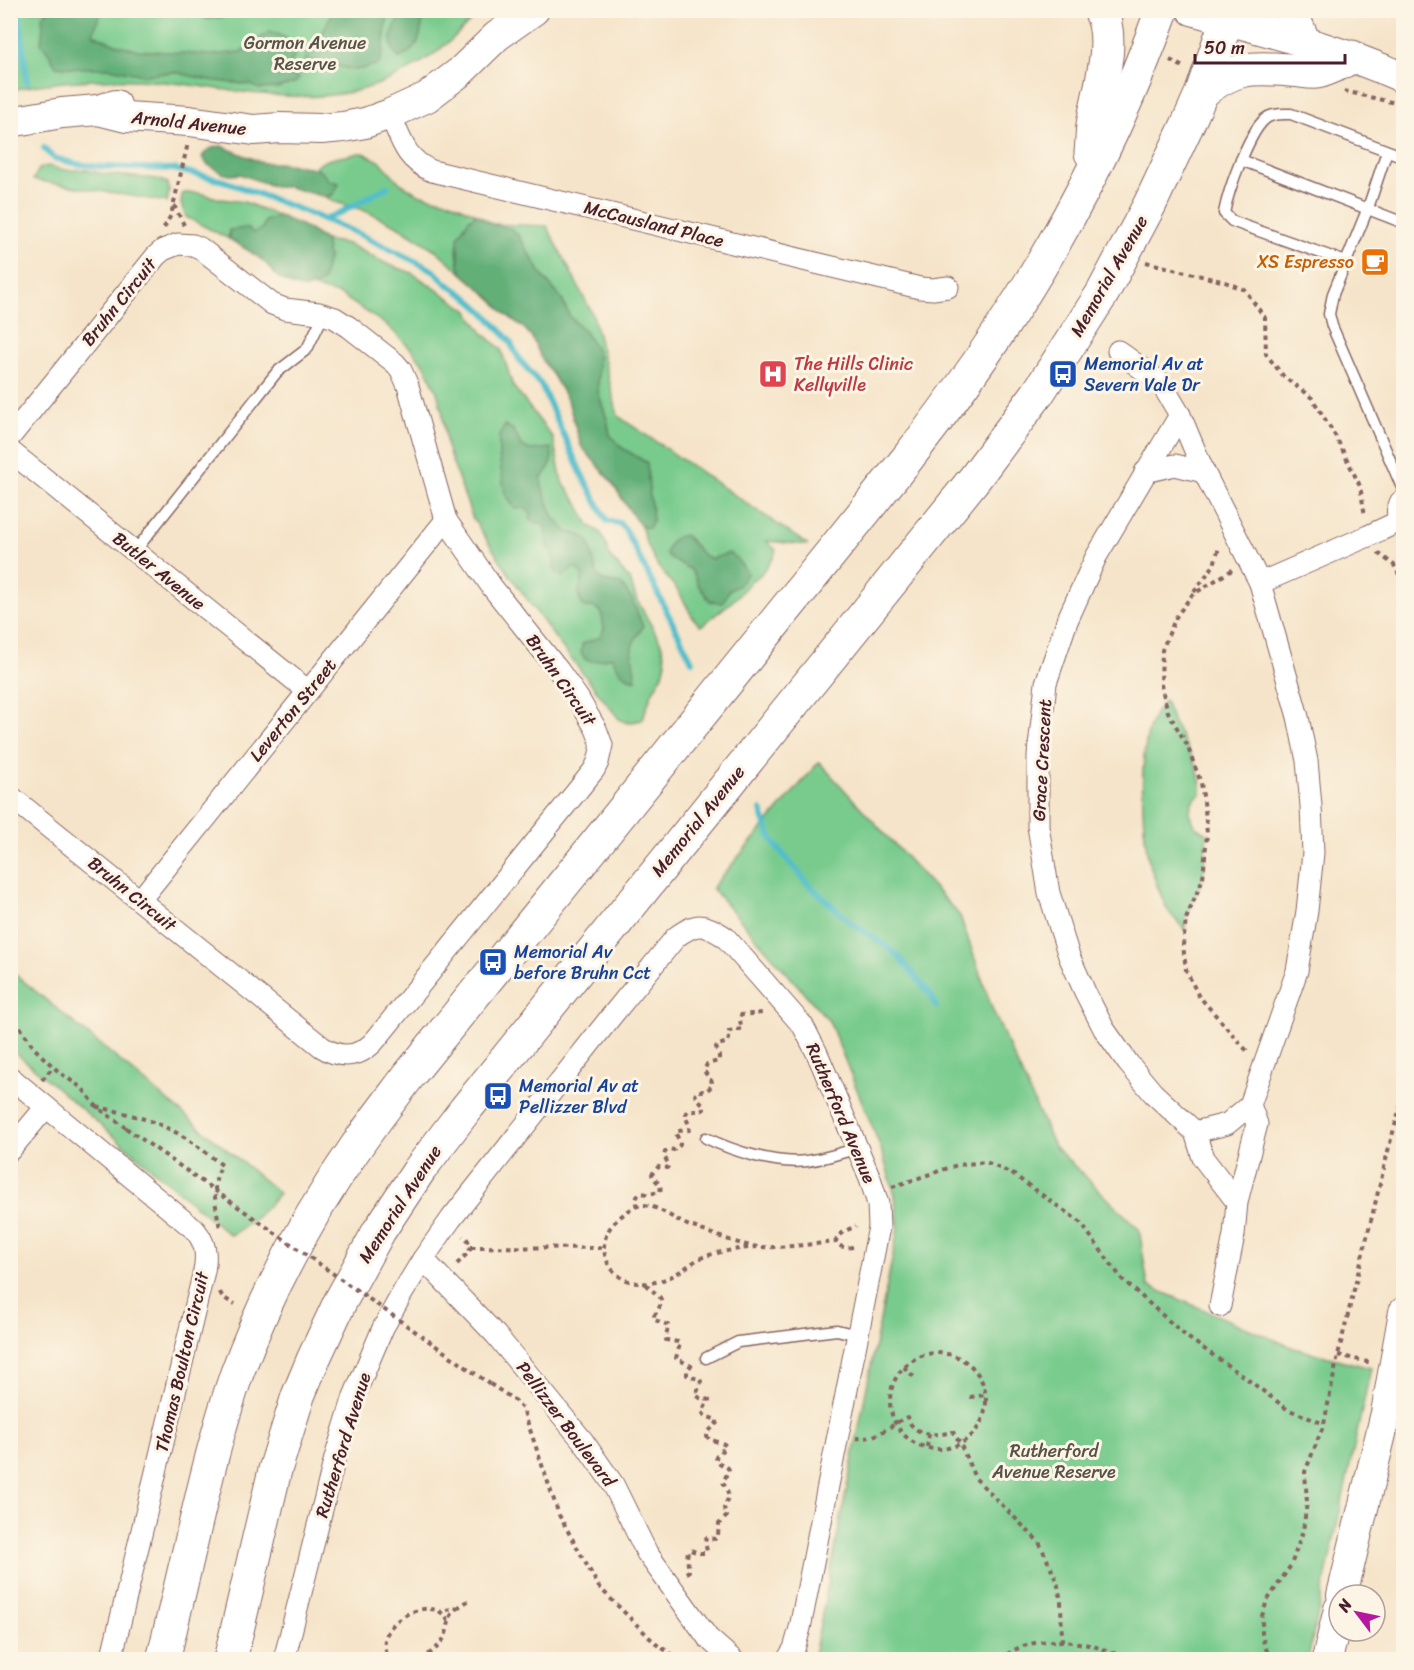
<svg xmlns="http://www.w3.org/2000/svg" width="1414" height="1670" font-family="Sriracha,sans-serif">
<rect width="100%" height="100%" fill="#fcf5e5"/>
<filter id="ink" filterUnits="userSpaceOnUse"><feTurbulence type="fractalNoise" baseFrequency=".0167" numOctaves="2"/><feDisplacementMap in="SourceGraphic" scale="12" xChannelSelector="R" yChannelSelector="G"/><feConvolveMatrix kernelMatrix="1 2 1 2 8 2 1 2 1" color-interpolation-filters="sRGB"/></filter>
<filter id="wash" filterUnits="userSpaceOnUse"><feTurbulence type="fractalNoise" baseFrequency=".008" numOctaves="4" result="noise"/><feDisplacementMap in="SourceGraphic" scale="24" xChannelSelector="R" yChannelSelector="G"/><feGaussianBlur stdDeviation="1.35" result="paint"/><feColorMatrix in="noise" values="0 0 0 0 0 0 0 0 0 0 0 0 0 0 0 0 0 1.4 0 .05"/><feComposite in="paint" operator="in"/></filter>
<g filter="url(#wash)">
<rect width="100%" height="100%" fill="#f5e4c9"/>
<g fill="#78cb8d" stroke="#61755c" stroke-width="1.5">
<path d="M 10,11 L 483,11 C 471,20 461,31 450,41 C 431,58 408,72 384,82 C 314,111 237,89 164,82 C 113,77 61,80 11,90 Z"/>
<path d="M 359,153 L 364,153 L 381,162 L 400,183 L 418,194 L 451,202 L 477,214 C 457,227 452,253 463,274 L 437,251 L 396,225 L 363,210 L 335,202 L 326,197 L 334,194 C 329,182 326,175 315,168 C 324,157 346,157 359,153 Z"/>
<path d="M 47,166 L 65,170 L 86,170 L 104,174 L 157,179 L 168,183 L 169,192 L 167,202 L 33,180 L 39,169 Z"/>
<path d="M 184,193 L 199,193 L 221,199 L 244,202 L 279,216 L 265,221 L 262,229 L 254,233 L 229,230 L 229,239 L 186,217 L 181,204 L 182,195 Z"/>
<path d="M 492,224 L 547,226 L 593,315 L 618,416 L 808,545 L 766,541 L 776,550 L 773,559 L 760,575 L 752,580 L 734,600 L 701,626 L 693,618 L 679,592 L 657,565 L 646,542 L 641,526 L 649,528 L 647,463 L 622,448 L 610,435 L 607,420 L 598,392 L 598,356 L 584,331 L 570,317 L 561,298 L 543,277 L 518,235 Z"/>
<path d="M 325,240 L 348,244 L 387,264 L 412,273 L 467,310 L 483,333 L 501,349 L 513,386 L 553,438 L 562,482 L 577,502 L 589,525 L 601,533 L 611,558 L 630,580 L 636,598 L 661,643 L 666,662 L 663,674 L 652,693 L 642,720 L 627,723 L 619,719 L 558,642 L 509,574 L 472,517 L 447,447 L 442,410 L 437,392 L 425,366 L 413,351 L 388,326 L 341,295 L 314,288 L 322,282 L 328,258 Z"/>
<path d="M 1165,700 C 1172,731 1203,761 1201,793 L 1193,800 L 1189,813 L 1196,827 L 1207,834 L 1203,878 L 1186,919 L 1185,930 C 1179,923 1171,916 1167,909 C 1160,893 1150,869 1147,852 C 1142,817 1138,748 1154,716 C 1157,710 1161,705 1165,700 Z"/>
<path d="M 819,762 L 960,916 L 993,1011 L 1054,1146 L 1139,1229 L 1148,1286 L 1294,1348 L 1371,1368 L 1308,1659 L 811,1659 L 815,1650 L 897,1234 L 898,1226 L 895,1195 L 880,1146 L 829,1021 L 712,888 Z"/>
<path d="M 10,970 L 279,1193 C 265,1211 250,1225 230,1235 L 11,1049 Z"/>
</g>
<g fill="#62af78" stroke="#566752" stroke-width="1.5">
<path d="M 333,10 L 388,11 L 382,56 L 379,64 L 362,69 L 353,70 L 322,62 L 305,60 L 313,43 L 320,39 Z"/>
<path d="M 48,11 L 233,11 L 227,16 L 208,19 L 191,12 L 152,15 L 107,11 L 99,16 L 93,34 L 118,45 L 138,50 L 212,55 L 240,52 L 269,32 C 289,35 304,50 287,67 L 291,75 L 299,78 L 295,83 L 277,88 L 259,89 L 251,85 L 209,80 L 174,72 L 144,75 L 110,68 L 73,68 L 56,66 L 47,50 L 41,44 L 43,26 L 42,17 Z"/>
<path d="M 403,11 L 424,11 C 420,32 423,48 399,58 C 383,43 395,26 403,11 Z"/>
<path d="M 221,146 L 263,163 L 281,163 L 315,168 L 323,173 L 328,180 L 339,183 L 334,194 L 326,197 L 288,187 L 275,187 L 240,174 L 231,175 L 222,173 L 207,164 L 202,157 C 207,149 213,147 221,146 Z"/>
<path d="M 477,214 L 492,224 L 511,229 L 518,235 L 543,277 L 561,298 L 570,317 L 584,331 L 595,347 L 598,355 L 598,392 L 607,420 L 610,435 L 622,448 L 647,463 L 649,488 L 653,520 L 649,528 L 641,526 L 635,519 L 611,481 L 581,446 L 568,401 L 554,377 L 543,361 L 531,336 L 525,329 L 504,313 L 493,300 L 463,274 L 459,266 L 458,237 L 469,219 Z"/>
<path d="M 279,216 L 303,226 L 325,240 L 328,258 L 322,282 C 307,293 293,288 278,277 C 273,274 270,267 265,263 C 254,253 242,246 229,239 L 229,230 L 247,228 L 254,233 L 262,229 L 265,221 Z"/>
<path d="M 505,425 L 513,430 L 522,446 L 530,450 L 551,448 L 552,457 L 550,466 L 541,479 L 542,487 L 553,516 L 566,531 L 582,536 L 589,542 L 597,574 L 603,581 L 621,584 L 632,599 L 643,627 C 625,651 633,652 636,680 C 621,677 618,669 612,657 L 595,661 L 586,660 L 581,653 L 582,644 L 600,637 L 604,629 L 601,611 L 593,607 L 584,607 C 582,604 579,599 579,597 C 577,583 590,580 575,567 L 562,577 C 549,566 556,569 553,556 C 552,551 548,547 547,542 C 545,534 548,533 543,524 L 530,521 L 531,513 L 524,508 L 515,509 L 505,494 L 499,456 L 499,436 Z"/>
<path d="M 685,535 L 703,555 L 711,559 L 729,553 L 736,558 L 748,573 L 738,586 L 729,590 L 723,603 L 710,601 L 698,585 L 695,576 L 690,569 L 673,560 L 666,554 C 669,542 672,537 685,535 Z"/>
</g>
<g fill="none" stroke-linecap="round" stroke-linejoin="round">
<g stroke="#52becc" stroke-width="6">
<path d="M 19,10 L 27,83"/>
<path d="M 44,148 L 48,153 L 54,158 L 77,164 L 103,167 L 174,169 L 224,181 L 301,210 L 359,234 L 427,267 L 435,272 L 446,283 L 467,297 L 483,311 L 509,340 L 519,359 L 541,385 L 581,473 L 607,521 L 619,523 L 625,529 L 692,661"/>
<path d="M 323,219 L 338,214 L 387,187"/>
<path d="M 761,810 L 769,834 L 777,847 L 807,883 L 851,923 L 882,943 L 897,955 L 931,995 L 936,1006"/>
</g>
</g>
</g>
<g filter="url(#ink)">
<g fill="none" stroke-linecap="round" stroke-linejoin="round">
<g stroke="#866462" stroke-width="13">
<g id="lane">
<path d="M 1387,151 L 1368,208 L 1333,294 L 1329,314 L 1332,326 L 1404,492"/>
<path d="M 1241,160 L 1404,223"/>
<path d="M 1346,262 L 1245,226 L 1232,221 L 1224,213 C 1228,192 1250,127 1268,117 C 1275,113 1283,114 1291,114 L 1404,157"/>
<path d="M 135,551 L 277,372 L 307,349 L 324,314"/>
<path d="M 706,1138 C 733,1151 776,1165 807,1161 C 824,1159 841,1153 858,1148"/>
<path d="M 706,1358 L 738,1342 L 837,1330 L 857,1335"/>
</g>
</g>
<g stroke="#866462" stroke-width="23">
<g id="street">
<path d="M 390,114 C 401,139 405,160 432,171 L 920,288 L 933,289 L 948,287"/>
<path d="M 1118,351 L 1161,383 L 1180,415 L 1204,472 L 1260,583"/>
<path d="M 1180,415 L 1096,557 L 1067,621 L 1046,683 L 1038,756 L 1038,826 L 1049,893 L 1069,956 L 1085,992 L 1104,1029 L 1128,1063 L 1153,1093 L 1195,1132 L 1203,1158 L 1237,1202"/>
<path d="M 10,437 L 156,256 L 163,250 L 178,244 L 193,245 L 200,248 L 272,304 L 285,309 L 319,313 L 335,318 L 349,327 L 395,363 L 401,370 L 408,386 L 446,520 L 492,587 L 559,671 L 578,698 L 596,729 L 602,745 L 598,762 L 594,770 L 377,1038 C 362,1057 342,1060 322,1047 L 10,796"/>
<path d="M 10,451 L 308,691"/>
<path d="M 1145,472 L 1175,465 L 1204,472"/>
<path d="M 140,900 L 446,520"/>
<path d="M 10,1077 L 195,1230 C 206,1243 207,1255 204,1271 L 111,1660"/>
<path d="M 1195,1132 L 1227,1124 L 1250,1105 L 1297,971 L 1307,911 L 1313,853 L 1311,806 L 1307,761 L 1298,717 L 1260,583 L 1368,536 L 1404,519"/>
<path d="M 10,1150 L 46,1107"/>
<path d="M 423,1259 L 496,1335 L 583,1441 L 613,1484 L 647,1553 L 708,1638 L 733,1660"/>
<path d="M 1220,1306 L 1234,1235 L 1237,1202 L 1257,1124 L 1250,1105"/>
<path d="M 284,1660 L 335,1458 L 354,1396 L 383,1328 L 403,1292 L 423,1259 L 451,1219 L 610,1018 L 676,937 C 697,922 703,923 725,937 L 803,1026 L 817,1053 L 870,1178 L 878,1204 L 879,1227 L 800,1628 L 794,1649 L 787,1660"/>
</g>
</g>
<g stroke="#866462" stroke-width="32">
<g id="secondary">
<path d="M 1192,10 C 1263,30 1336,48 1404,78"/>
<path d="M 98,110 L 126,117 L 189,121 L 254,130 L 280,128 L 321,129 L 343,127 L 365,123 L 390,114 L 427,97 L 460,72 L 497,36 L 534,10"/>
<path d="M 10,122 L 62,113 L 98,110 L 116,105"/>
<path d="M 1404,505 L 1402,511 L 1404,519"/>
<path d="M 1342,1595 L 1386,1413 L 1404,1312"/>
<path d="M 1327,1660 L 1339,1609"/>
</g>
</g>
<g stroke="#866462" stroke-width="35">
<g id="primary">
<path d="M 1290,10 L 1304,42"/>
<path d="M 1202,92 C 1234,67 1250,67 1289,70 C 1298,70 1309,73 1317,72 C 1329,70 1341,62 1352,57"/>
<path d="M 1091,153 C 1092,144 1092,135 1093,125 C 1098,92 1117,41 1100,10"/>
<path d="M 163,1660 C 175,1611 186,1562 198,1513 C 209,1466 221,1419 237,1373 C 267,1293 307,1217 356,1147 C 373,1122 392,1098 410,1074 L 907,459 C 1016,320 1102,177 1162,10"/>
<path d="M 230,1660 L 275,1470 L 298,1396 L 313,1360 L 340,1302 L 379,1231 L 420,1169 L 465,1110 L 975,478 L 1038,393 L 1102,294 L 1150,204 L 1190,119 L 1202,92 L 1230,10"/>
</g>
</g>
<g stroke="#866462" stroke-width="4" stroke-dasharray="4.5 4.5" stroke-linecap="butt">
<path d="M 1170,60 L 1185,68"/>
<path d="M 1344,91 L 1404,105"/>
<path d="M 174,205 L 184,225"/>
<path d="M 164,228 L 171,215 L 188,143"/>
<path d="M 1146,262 L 1225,282 L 1245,290 L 1265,318 L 1266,354 L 1284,377 L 1312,398 L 1336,437 L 1360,486 L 1365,516"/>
<path d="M 1378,553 L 1394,565 L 1404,584"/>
<path d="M 1232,570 L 1192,595 L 1176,617 L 1162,650 L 1161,685 L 1168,712 L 1187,745 L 1201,783 L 1205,809 L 1207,834 L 1203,878 L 1186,919 L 1183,945 L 1186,970 L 1198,995 L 1248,1052"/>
<path d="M 1194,592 L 1214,565 L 1219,547"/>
<path d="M 10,1012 L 34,1048 L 44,1058 L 60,1073 L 82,1088 L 97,1107 L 126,1128"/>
<path d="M 42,1080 L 53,1067"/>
<path d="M 97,1107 C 128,1113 161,1122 187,1139 C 199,1147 210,1156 222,1165 C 210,1184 216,1208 220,1228"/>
<path d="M 892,1187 L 957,1165 L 986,1162 L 1014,1175 L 1080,1222 L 1122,1279 L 1187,1337 L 1243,1376 L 1287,1409 L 1324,1424"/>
<path d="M 637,1207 C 635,1201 635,1197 641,1193 L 648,1194 L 660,1192 C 663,1183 653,1181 652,1174 L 658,1167 L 667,1168 L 669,1165 L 664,1156 L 665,1152 L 669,1149 L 674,1150 L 680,1145 L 680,1142 L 676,1134 L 678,1131 L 689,1130 L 690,1127 L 686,1118 L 686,1113 L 688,1111 L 701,1111 L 704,1109 L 704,1106 L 695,1095 L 697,1091 L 706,1091 L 712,1086 L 712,1082 L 704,1071 L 707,1064 L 719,1061 L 719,1056 L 716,1047 L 718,1045 L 728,1042 L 729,1038 L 729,1031 L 742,1029 L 740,1021 L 741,1015 L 762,1013"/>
<path d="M 471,1247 L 604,1248"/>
<path d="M 757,1247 C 739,1249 720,1251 703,1257 C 693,1261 685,1269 676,1274 C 653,1287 622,1289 608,1263 C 602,1251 603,1239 610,1228 C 615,1220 633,1205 643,1205 C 658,1205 678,1223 693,1227 C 710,1233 742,1246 759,1247 C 784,1248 811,1244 837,1242"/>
<path d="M 853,1247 C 842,1249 828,1244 842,1233 C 846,1230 852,1228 856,1226"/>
<path d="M 457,1264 L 468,1253 L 471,1247 L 467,1239 L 463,1236"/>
<path d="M 646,1284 C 660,1300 668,1295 654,1316 L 655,1320 L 668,1325 L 666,1340 L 678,1342 L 680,1344 L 676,1358 L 689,1365"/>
<path d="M 220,1292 C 222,1298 229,1301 235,1304"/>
<circle cx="938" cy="1401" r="48"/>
<path d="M 1338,1355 L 1372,1363"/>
<path d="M 904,1367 L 915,1378"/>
<path d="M 490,1384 L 513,1399 L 523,1409 L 559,1515 L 599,1587 L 656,1644 L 681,1660"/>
<path d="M 970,1397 L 985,1395"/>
<path d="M 856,1438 C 875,1441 890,1425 907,1417 C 914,1437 936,1436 953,1432 L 960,1443 L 975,1478 L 1039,1542 L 1057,1581 L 1061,1601 L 1062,1641"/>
<path d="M 927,1447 L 929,1434"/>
<path d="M 686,1573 L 689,1571 L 687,1558 L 688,1551 L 690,1550 L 700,1553 L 705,1553 L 707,1551 L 705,1542 L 706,1538 L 715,1539 L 718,1535 L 719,1524 L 727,1516 L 724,1508 L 729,1496 L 723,1482 L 729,1470 L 728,1468 L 716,1461 L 716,1457 L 726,1446 L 724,1444 L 709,1439 L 707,1436 L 708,1432 L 717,1423 L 717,1420 L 705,1416 L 702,1412 L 709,1400 L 700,1398 L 696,1395 L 701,1382 L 700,1379 L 690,1377 L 687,1375 L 687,1371 L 694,1361"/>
<path d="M 457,1608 L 471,1599"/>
<path d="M 381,1660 L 388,1656"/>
<path d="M 392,1660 C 362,1629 433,1588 448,1621"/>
<path d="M 421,1660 C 432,1652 444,1644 447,1630 C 450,1619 447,1619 457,1608 L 441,1611"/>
<path d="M 1000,1660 C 1033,1629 1093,1641 1129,1660"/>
<path d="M 1271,1660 L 1264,1644 L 1262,1634 L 1262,1616 L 1267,1601 L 1291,1565 L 1303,1531 L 1307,1502 L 1305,1472 L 1324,1424 L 1338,1355 L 1390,1143 L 1404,1094"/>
</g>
<use href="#lane" stroke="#fff" stroke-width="10"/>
<use href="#street" stroke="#fff" stroke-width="21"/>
<use href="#secondary" stroke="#fff" stroke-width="30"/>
<use href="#primary" stroke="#fff" stroke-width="33"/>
<path stroke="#866462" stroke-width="4" stroke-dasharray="4.5 4.5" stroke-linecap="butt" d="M 126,1128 L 490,1384"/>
</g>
</g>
<defs>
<g id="cafe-square" transform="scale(1.5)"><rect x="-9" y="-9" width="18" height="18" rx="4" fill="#e8710a" stroke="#fcf5e5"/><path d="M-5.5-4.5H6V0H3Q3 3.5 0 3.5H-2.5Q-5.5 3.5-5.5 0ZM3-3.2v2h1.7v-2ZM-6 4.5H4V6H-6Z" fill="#fff"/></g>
<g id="hospital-square" transform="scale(1.5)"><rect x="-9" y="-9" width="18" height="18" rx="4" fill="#e0444e" stroke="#fcf5e5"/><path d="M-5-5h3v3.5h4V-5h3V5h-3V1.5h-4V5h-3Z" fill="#fff"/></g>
<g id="bus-square" transform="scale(1.5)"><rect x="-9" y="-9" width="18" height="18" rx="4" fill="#1a4fb4" stroke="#fcf5e5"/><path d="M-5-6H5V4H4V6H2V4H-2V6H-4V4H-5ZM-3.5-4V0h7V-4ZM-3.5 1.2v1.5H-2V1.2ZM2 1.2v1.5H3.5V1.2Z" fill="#fff"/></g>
</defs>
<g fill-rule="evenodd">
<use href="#cafe-square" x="1375" y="262"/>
<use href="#hospital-square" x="773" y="374"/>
<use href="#bus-square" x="1063" y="374"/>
<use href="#bus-square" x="493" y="962"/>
<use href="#bus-square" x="498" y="1096"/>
</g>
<g text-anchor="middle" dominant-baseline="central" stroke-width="6" stroke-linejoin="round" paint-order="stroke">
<g font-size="18" fill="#585348" stroke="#fcf5e5">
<text x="305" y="43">Gormon Avenue<tspan x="305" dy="21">Reserve</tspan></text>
<text x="1054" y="1451">Rutherford<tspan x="1054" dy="21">Avenue Reserve</tspan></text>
</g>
<g font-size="18" fill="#4a1f2b" stroke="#fcf5e5">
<text transform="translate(189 123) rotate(6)">Arnold Avenue</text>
<text transform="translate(654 224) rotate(14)">McCausland Place</text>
<text transform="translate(1109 276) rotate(-60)">Memorial Avenue</text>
<text transform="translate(119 302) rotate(-51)">Bruhn Circuit</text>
<text transform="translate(159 571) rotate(39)">Butler Avenue</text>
<text transform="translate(561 680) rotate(55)">Bruhn Circuit</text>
<text transform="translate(293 710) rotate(-51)">Leverton Street</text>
<text transform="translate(1042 760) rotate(-87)">Grace Crescent</text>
<text transform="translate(698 821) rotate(-51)">Memorial Avenue</text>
<text transform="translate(132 894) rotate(39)">Bruhn Circuit</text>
<text transform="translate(841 1113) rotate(67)">Rutherford Avenue</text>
<text transform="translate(400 1204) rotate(-57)">Memorial Avenue</text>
<text transform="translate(182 1362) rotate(-77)">Thomas Boulton Circuit</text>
<text transform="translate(566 1424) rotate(53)">Pellizzer Boulevard</text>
<text transform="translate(343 1445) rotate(-73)">Rutherford Avenue</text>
</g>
<g font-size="18" fill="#c56008" stroke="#fcf5e5" text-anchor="end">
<text x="1354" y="262">XS Espresso</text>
</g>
<g font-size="18" fill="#be3a42" stroke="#fcf5e5" text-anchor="start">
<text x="794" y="364">The Hills Clinic<tspan x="794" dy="21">Kellyville</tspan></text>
</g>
<g font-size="18" fill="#164399" stroke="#fcf5e5" text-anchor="start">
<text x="1084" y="364">Memorial Av at<tspan x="1084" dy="21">Severn Vale Dr</tspan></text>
<text x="514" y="952">Memorial Av<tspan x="514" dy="21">before Bruhn Cct</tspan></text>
<text x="519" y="1086">Memorial Av at<tspan x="519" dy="21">Pellizzer Blvd</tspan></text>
</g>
</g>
<rect width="1414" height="1670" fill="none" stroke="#fcf5e5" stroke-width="36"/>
<g transform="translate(1357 1613) rotate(302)"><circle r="28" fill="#fcf5e5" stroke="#b59f9b" stroke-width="1.5"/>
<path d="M0-4.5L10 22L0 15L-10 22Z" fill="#b5179e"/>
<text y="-9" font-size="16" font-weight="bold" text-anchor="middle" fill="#4a1f2b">N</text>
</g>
<path d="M1195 54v9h150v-9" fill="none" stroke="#4a1f2b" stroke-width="3"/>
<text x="1204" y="54" font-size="18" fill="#4a1f2b" stroke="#fcf5e5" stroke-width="4.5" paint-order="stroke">50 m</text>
</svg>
